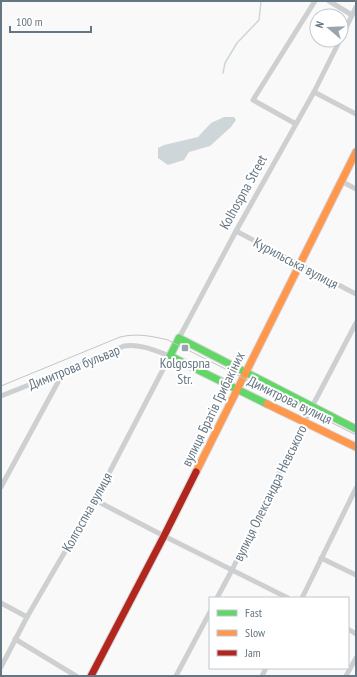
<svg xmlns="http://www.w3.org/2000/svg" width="357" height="677" font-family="'PT Sans Narrow',sans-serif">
<rect width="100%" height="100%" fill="#f9f9f9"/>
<path fill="#ced6d9" d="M 224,117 L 234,117 L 236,120 L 231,127 L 210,146 L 189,152 L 184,160 L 168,165 L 158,158 L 158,148 L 164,145 L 198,137 L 211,123 Z"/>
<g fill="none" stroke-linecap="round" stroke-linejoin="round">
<path stroke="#ced6d9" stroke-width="1.5" d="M 223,73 L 225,63 L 237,43 L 259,20 L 261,1"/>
<g stroke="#d5d6d7" stroke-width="9">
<path id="fast" d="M 267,404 L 170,356 L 179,338 L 356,429"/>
</g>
<g stroke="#d5d6d7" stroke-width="9">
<g id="slow">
<path d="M 267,404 L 356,447"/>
<path d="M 196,472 L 356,152"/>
</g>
</g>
<g stroke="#d5d6d7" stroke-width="9">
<path id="jam" d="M 91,676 L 164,536 L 196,472"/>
</g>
<g stroke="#cecfd0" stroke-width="5">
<path d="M 329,1 L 352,15"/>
<path d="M 341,38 L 356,7"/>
<path d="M 314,92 L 356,114"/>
<path d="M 296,124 L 253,100 L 315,1"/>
<path d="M 341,181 L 356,189"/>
<path d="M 236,231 L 356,294"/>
<path d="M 179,338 L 236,231 L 314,92 L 340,40"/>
<path d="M 1,396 L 64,371 L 124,346 C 141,344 154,350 170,356 L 95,500 L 27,617 L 1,667"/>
<path d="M 1,487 L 64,371"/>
<path d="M 95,500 L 164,536 L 288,598"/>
<path d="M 321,558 L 356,575"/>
<path d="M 217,598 L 232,570 L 304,422 L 356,323"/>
<path d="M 302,598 L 356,488"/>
<path d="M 1,603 L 27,617"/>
<path d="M 348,629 L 356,634"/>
<path d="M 15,639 L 76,676"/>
<path d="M 176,676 L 210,612"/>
<path d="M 262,676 L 266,668"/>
<path d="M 346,676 L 356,658"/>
</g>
<use href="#fast" stroke="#63d668" stroke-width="7"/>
<use href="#slow" stroke="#ff974d" stroke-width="7"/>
<use href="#jam" stroke="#b3261e" stroke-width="7"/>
<path stroke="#c3c5c6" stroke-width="1" d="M 1,386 L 120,337 C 136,333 152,336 168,340 L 356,435"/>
</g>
<rect fill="#99a4ac" stroke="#fff" stroke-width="1.5" x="181" y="344" width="8" height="8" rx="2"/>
<g text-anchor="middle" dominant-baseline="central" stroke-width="4" stroke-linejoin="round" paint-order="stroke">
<g font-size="14" fill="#657683" stroke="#fff">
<text transform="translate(243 192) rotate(-61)">Kolhospna Street</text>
<text transform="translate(296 263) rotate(28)">Курильська вулиця</text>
<text transform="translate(74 367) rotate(-22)">Димитрова бульвар</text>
<text transform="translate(290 400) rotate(26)">Димитрова вулиця</text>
<text transform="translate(213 409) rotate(-64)">вулиця Братів Грибакіних</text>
<text transform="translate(270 493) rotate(-64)">вулиця Олександра Невського</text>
<text transform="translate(87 512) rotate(-61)">Колгоспна вулиця</text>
</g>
<g font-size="14" fill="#657683" stroke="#fff">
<text x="185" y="363">Kolgospna<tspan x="185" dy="16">Str.</tspan></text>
</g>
</g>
<rect width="357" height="677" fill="none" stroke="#657683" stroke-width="4"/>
<rect x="209" y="597" width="140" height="72" fill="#ffffff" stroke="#c1c8cd"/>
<rect x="217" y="610" width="20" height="6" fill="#63d668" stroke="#c1c8cd"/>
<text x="245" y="617" font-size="12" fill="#657683">Fast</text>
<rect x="217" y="630" width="20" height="6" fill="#ff974d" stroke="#c1c8cd"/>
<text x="245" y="637" font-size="12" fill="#657683">Slow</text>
<rect x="217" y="650" width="20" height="6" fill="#b3261e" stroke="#c1c8cd"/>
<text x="245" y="657" font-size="12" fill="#657683">Jam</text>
<g transform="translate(329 28) rotate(289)"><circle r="19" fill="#ffffff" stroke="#c1c8cd"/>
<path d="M0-3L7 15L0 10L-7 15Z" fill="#99a4ac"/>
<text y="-6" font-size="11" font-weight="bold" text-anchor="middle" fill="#657683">N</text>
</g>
<path d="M10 26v6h81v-6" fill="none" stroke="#657683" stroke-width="2"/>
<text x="16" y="26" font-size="12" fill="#657683" stroke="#ffffff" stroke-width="3" paint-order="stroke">100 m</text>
</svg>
